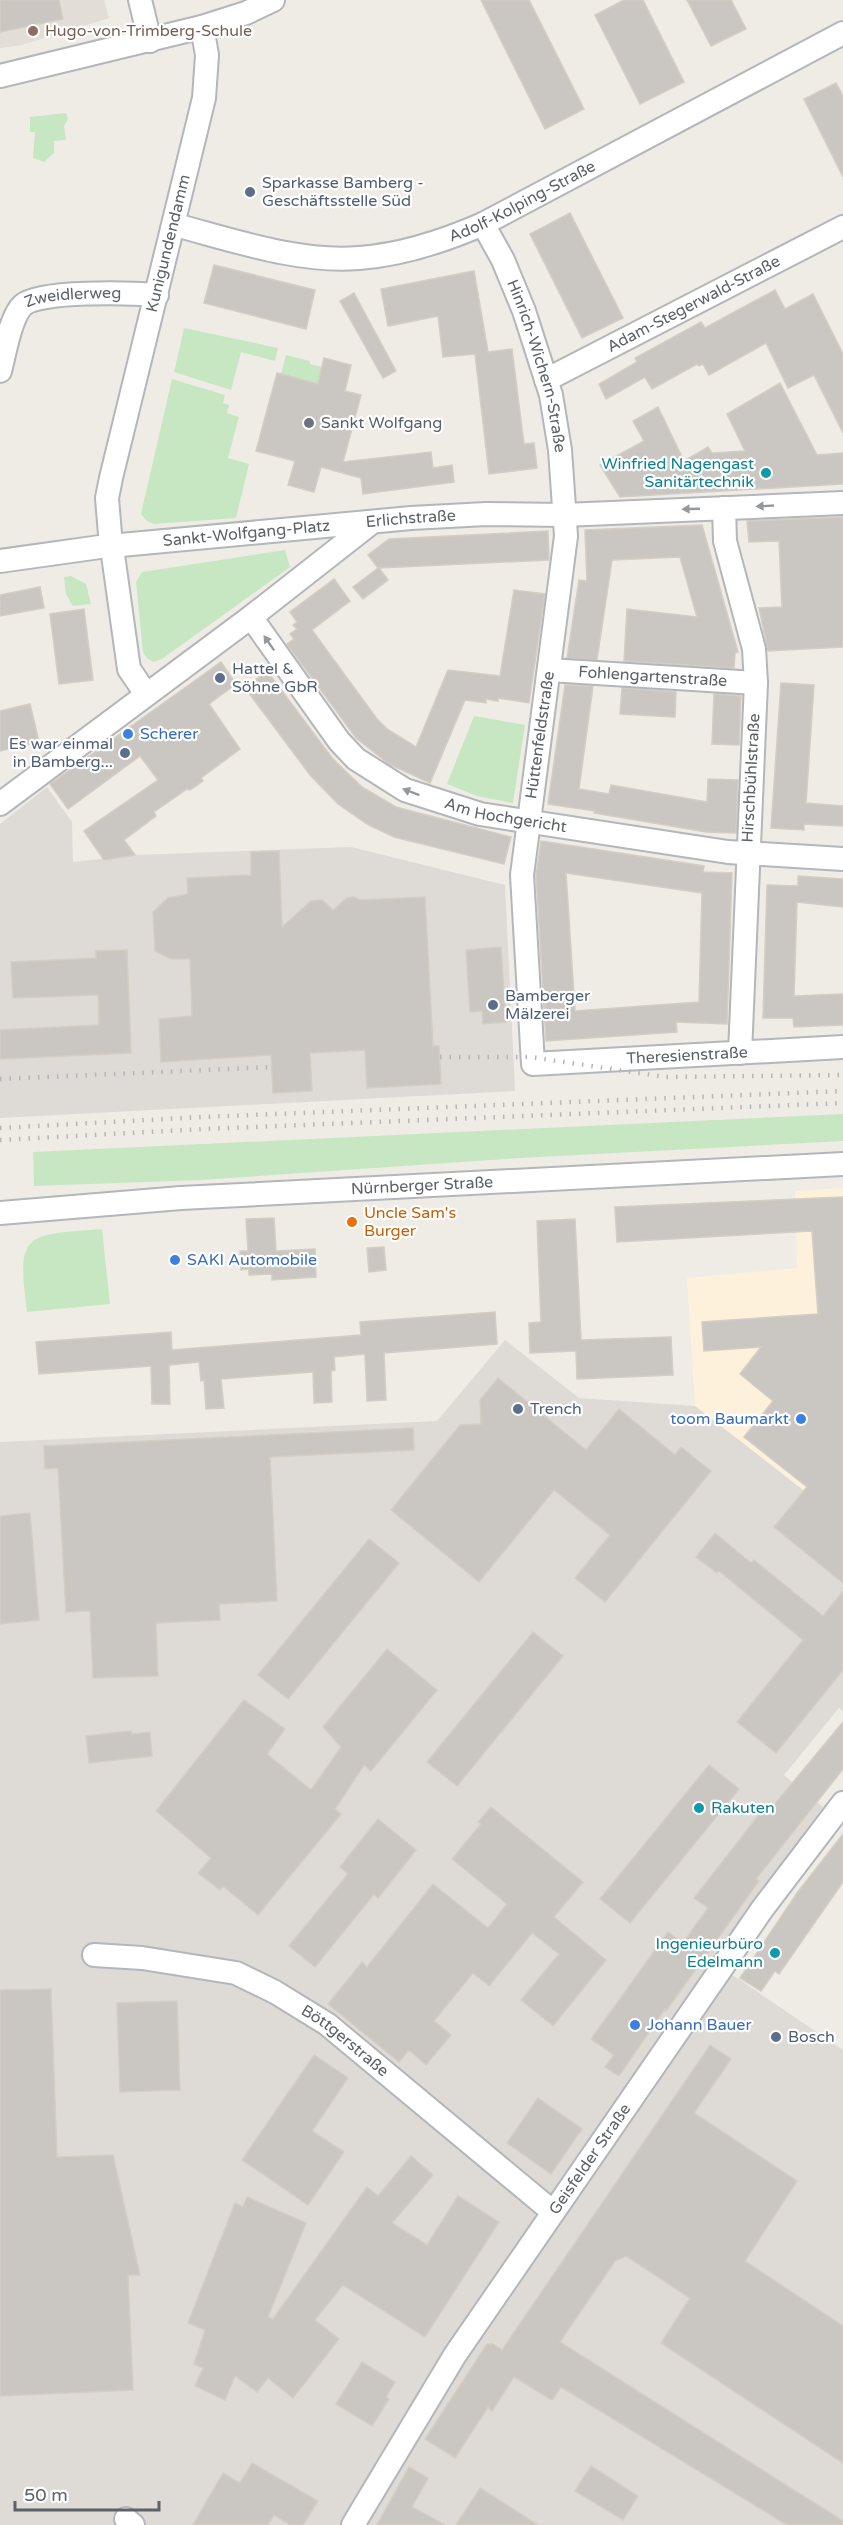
<svg xmlns="http://www.w3.org/2000/svg" width="843" height="2525" font-family="'Varela Round',sans-serif">
<rect width="100%" height="100%" fill="#efece5"/>
<path fill="#fef1dc" d="M 843,1188 L 843,1521 L 695,1406 L 687,1278 L 797,1268 L 795,1191 Z"/>
<g fill="#dedbd7">
<path d="M 47,787 L 72,822 L 73,862 L 135,855 L 351,847 L 505,885 L 515,1091 L 0,1118 L 0,824 Z"/>
<path d="M 505,1340 L 579,1398 L 695,1406 L 843,1521 L 843,1711 L 839,1708 L 784,1775 L 823,1807 L 712,1961 L 843,2050 L 843,2525 L 0,2525 L 0,1442 L 437,1421 Z"/>
</g>
<path fill="#e2ddd6" d="M 0,0 L 104,0 L 109,18 L 22,45 L 0,48 Z"/>
<g fill="#c7e7c2">
<path d="M 66,113 L 68,119 L 64,126 L 66,140 L 54,141 L 54,153 L 44,162 L 33,158 L 35,132 L 30,132 L 30,117 Z"/>
<path d="M 184,328 L 278,348 L 275,361 L 241,352 L 231,390 L 174,372 Z"/>
<path d="M 286,355 L 310,361 L 310,364 L 322,367 L 318,384 L 281,374 Z"/>
<path d="M 172,379 L 225,395 L 223,403 L 229,405 L 227,413 L 239,417 L 228,458 L 249,464 L 236,518 L 154,524 L 147,521 L 141,514 Z"/>
<path d="M 285,550 L 290,567 L 162,659 L 153,662 L 147,658 L 143,652 L 136,582 L 142,572 Z"/>
<path d="M 71,576 L 86,584 L 91,604 L 73,606 L 66,594 L 64,577 Z"/>
<path d="M 474,716 L 525,725 L 513,803 L 477,796 L 447,784 Z"/>
<path d="M 843,1114 L 843,1141 L 520,1158 L 201,1180 L 34,1186 L 33,1152 Z"/>
<path d="M 102,1229 L 110,1304 L 27,1312 C 16,1231 26,1235 102,1229 Z"/>
</g>
<g fill="#cac7c2" stroke="#d4cdc3" stroke-width="1.5" fill-rule="evenodd">
<path d="M 0,0 L 59,0 L 63,19 L 0,32 Z"/>
<path d="M 481,0 L 529,0 L 584,109 L 545,129 Z"/>
<path d="M 624,0 L 643,0 L 684,82 L 640,104 L 595,15 Z"/>
<path d="M 687,0 L 731,0 L 746,29 L 711,46 Z"/>
<path d="M 836,83 L 843,96 L 843,177 L 804,99 Z"/>
<path d="M 570,213 L 623,318 L 582,338 L 530,234 Z"/>
<path d="M 214,265 L 315,290 L 306,329 L 204,303 Z"/>
<path d="M 474,271 L 488,352 L 512,349 L 524,444 L 534,443 L 537,468 L 489,474 L 475,354 L 443,357 L 438,316 L 388,326 L 381,289 Z"/>
<path d="M 775,290 L 785,309 L 813,294 L 843,354 L 843,433 L 814,375 L 788,388 L 766,343 L 709,375 L 703,364 L 699,366 L 697,364 L 652,389 L 645,377 L 606,399 L 599,384 L 637,362 L 635,358 L 701,322 L 705,328 Z"/>
<path d="M 354,293 L 396,371 L 383,378 L 340,301 Z"/>
<path d="M 324,358 L 351,365 L 345,391 L 361,395 L 343,462 L 431,452 L 433,468 L 452,465 L 454,482 L 363,494 L 361,478 L 321,467 L 314,492 L 288,485 L 295,461 L 256,451 L 277,373 L 318,384 Z"/>
<path d="M 780,383 L 817,455 L 843,453 L 843,484 L 620,497 L 600,465 L 644,441 L 633,421 L 658,407 L 684,461 L 708,447 L 712,453 L 745,451 L 727,414 Z"/>
<path d="M 843,517 L 843,647 L 768,651 L 759,608 L 782,607 L 779,541 L 749,542 L 747,521 Z"/>
<path d="M 702,525 L 738,652 L 735,653 L 734,668 L 624,661 L 627,609 L 697,617 L 680,557 L 612,560 L 597,660 L 567,658 L 579,580 L 587,581 L 585,530 Z"/>
<path d="M 548,531 L 549,560 L 379,568 L 388,580 L 363,599 L 353,587 L 378,568 L 368,555 L 389,539 Z"/>
<path d="M 334,579 L 350,601 L 312,630 L 377,719 L 387,729 L 416,747 L 448,670 L 500,676 L 514,590 L 545,594 L 529,703 L 498,698 L 498,701 L 486,699 L 486,703 L 465,700 L 430,783 L 389,764 L 356,738 L 287,644 L 294,639 L 290,634 L 297,629 L 293,625 L 297,622 L 290,612 Z"/>
<path d="M 40,587 L 44,608 L 0,616 L 0,595 Z"/>
<path d="M 84,609 L 93,680 L 59,684 L 50,614 Z"/>
<path d="M 221,662 L 236,684 L 209,704 L 240,749 L 201,778 L 203,781 L 190,790 L 187,789 L 154,812 L 156,816 L 124,840 L 135,855 L 104,860 L 84,831 L 158,780 L 140,756 L 68,809 L 50,784 Z"/>
<path d="M 267,671 L 333,759 L 362,787 L 396,807 L 511,837 L 504,864 L 394,837 L 367,824 L 338,804 L 310,775 L 245,688 Z"/>
<path d="M 781,683 L 814,685 L 806,803 L 843,806 L 843,826 L 804,824 L 804,830 L 771,828 Z"/>
<path d="M 565,685 L 593,686 L 579,789 L 609,794 L 611,785 L 707,802 L 708,779 L 738,780 L 736,833 L 706,832 L 594,813 L 595,811 L 548,804 Z"/>
<path d="M 622,688 L 676,692 L 675,717 L 620,714 Z"/>
<path d="M 714,694 L 741,696 L 739,745 L 712,744 Z"/>
<path d="M 30,704 L 39,742 L 0,751 L 0,711 Z"/>
<path d="M 541,841 L 704,866 L 703,872 L 732,873 L 727,1024 L 676,1022 L 677,1032 L 546,1041 L 536,875 ZM 566,873 L 702,893 L 699,1002 L 575,1011 Z"/>
<path d="M 279,851 L 282,927 L 311,901 L 322,900 L 333,910 L 347,898 L 354,897 L 361,900 L 425,897 L 433,1046 L 439,1046 L 441,1084 L 367,1088 L 365,1050 L 310,1053 L 312,1091 L 273,1093 L 271,1055 L 161,1062 L 159,1019 L 192,1016 L 190,959 L 171,959 L 155,951 L 153,912 L 168,898 L 188,894 L 187,878 L 251,875 L 251,852 Z"/>
<path d="M 798,876 L 843,879 L 843,907 L 797,902 L 794,996 L 843,994 L 843,1025 L 794,1027 L 793,1018 L 763,1018 L 767,885 L 798,886 Z"/>
<path d="M 501,947 L 506,1022 L 483,1024 L 482,1011 L 470,1012 L 466,950 Z"/>
<path d="M 127,950 L 131,1053 L 0,1059 L 0,1030 L 99,1025 L 98,995 L 13,998 L 11,962 L 96,958 L 96,951 Z"/>
<path d="M 843,1197 L 843,1583 L 774,1527 L 807,1487 L 744,1437 L 773,1401 L 740,1374 L 761,1347 L 704,1351 L 702,1322 L 818,1314 L 812,1231 L 617,1242 L 615,1207 Z"/>
<path d="M 274,1218 L 276,1251 L 315,1249 L 316,1277 L 272,1280 L 272,1274 L 249,1275 L 249,1269 L 241,1270 L 240,1251 L 248,1251 L 246,1219 Z"/>
<path d="M 575,1219 L 581,1340 L 671,1337 L 673,1375 L 577,1379 L 576,1351 L 530,1353 L 529,1323 L 541,1322 L 537,1221 Z"/>
<path d="M 384,1247 L 386,1270 L 369,1272 L 367,1248 Z"/>
<path d="M 495,1312 L 497,1344 L 384,1353 L 386,1400 L 367,1401 L 365,1354 L 334,1357 L 335,1370 L 331,1371 L 332,1402 L 314,1403 L 313,1372 L 221,1379 L 224,1408 L 206,1409 L 204,1380 L 201,1381 L 199,1362 L 169,1365 L 170,1404 L 152,1404 L 151,1366 L 39,1374 L 36,1342 L 171,1332 L 172,1350 L 361,1335 L 360,1322 Z"/>
<path d="M 498,1378 L 586,1450 L 619,1409 L 675,1455 L 681,1447 L 711,1471 L 605,1602 L 575,1578 L 610,1535 L 554,1490 L 479,1582 L 391,1510 L 460,1425 L 481,1424 L 480,1400 Z"/>
<path d="M 413,1428 L 414,1450 L 270,1457 L 277,1601 L 219,1604 L 220,1620 L 156,1623 L 158,1676 L 93,1678 L 90,1611 L 66,1612 L 58,1468 L 45,1469 L 44,1446 Z"/>
<path d="M 30,1513 L 39,1620 L 0,1624 L 0,1516 Z"/>
<path d="M 715,1533 L 751,1563 L 754,1560 L 823,1616 L 843,1591 L 843,1670 L 776,1753 L 737,1722 L 803,1640 L 719,1571 L 717,1573 L 696,1557 Z"/>
<path d="M 369,1539 L 399,1563 L 288,1699 L 258,1675 Z"/>
<path d="M 533,1632 L 563,1656 L 457,1786 L 427,1762 Z"/>
<path d="M 387,1649 L 437,1690 L 371,1771 L 364,1765 L 335,1809 L 341,1814 L 258,1915 L 223,1886 L 220,1890 L 198,1873 L 211,1858 L 156,1811 L 244,1700 L 285,1729 L 267,1754 L 311,1790 L 341,1747 L 323,1727 Z"/>
<path d="M 843,1722 L 843,1769 L 756,1879 L 759,1881 L 666,2011 L 665,2009 L 619,2076 L 605,2067 L 614,2055 L 591,2039 L 668,1932 L 683,1943 L 708,1908 L 694,1898 L 765,1807 L 769,1811 Z"/>
<path d="M 131,1731 L 132,1734 L 150,1732 L 152,1756 L 89,1763 L 86,1736 Z"/>
<path d="M 709,1765 L 739,1789 L 630,1923 L 600,1899 Z"/>
<path d="M 491,1807 L 583,1882 L 554,1917 L 606,1960 L 553,2026 L 521,2000 L 559,1954 L 532,1933 L 489,1986 L 473,1973 L 434,2021 L 451,2035 L 426,2065 L 409,2050 L 399,2062 L 328,2004 L 362,1962 L 367,1967 L 433,1884 L 488,1928 L 507,1904 L 452,1859 L 481,1824 L 478,1822 Z"/>
<path d="M 378,1819 L 416,1850 L 378,1898 L 374,1894 L 315,1967 L 289,1946 L 348,1874 L 340,1867 Z"/>
<path d="M 843,1834 L 843,1882 L 779,1974 L 775,1971 L 761,1991 L 740,1978 L 797,1893 Z"/>
<path d="M 51,1989 L 57,2157 L 113,2155 L 140,2275 L 128,2275 L 133,2390 L 0,2396 L 0,1990 Z"/>
<path d="M 177,2001 L 180,2090 L 120,2092 L 117,2003 Z"/>
<path d="M 710,2045 L 731,2059 L 694,2113 L 797,2181 L 745,2261 L 843,2326 L 843,2463 L 661,2343 L 690,2298 L 626,2256 L 615,2261 L 560,2342 L 843,2521 L 843,2525 L 787,2525 L 561,2387 L 552,2400 L 514,2377 L 492,2411 L 488,2407 L 455,2458 L 425,2439 L 487,2344 L 493,2344 L 502,2350 Z"/>
<path d="M 314,2055 L 348,2078 L 312,2131 L 344,2152 L 308,2205 L 242,2160 Z"/>
<path d="M 538,2098 L 582,2129 L 551,2174 L 507,2143 Z"/>
<path d="M 411,2156 L 433,2175 L 392,2223 L 427,2245 L 458,2196 L 499,2222 L 425,2337 L 343,2285 L 315,2320 L 339,2339 L 293,2398 L 268,2378 L 257,2392 L 235,2376 L 225,2400 L 195,2386 L 203,2368 L 194,2364 L 205,2330 L 188,2323 L 235,2203 L 243,2207 L 247,2197 L 306,2223 L 268,2317 L 273,2319 L 367,2187 L 378,2196 Z"/>
<path d="M 362,2362 L 395,2382 L 386,2397 L 389,2399 L 372,2426 L 336,2404 Z"/>
<path d="M 252,2463 L 318,2501 L 303,2525 L 290,2525 L 274,2515 L 268,2525 L 193,2525 L 223,2473 L 240,2483 Z"/>
<path d="M 591,2466 L 638,2496 L 623,2520 L 575,2491 Z"/>
<path d="M 409,2467 L 428,2478 L 412,2507 L 445,2525 L 377,2525 Z"/>
<path d="M 480,2488 L 538,2525 L 456,2525 Z"/>
</g>
<g fill="none" stroke-linecap="round" stroke-linejoin="round">
<g stroke="#b3b6ba" stroke-width="26">
<g id="minor">
<path d="M 140,0 L 150,41"/>
<path d="M 0,76 L 202,27 L 246,13 L 273,0"/>
<path id="s1" d="M 483,224 L 503,260 L 524,311 L 551,395 L 560,450 L 566,536 L 522,875 L 533,1064 L 843,1047"/>
<path id="s2" d="M 175,225 C 233,240 298,263 359,258 C 401,255 444,241 483,224 L 843,33"/>
<path id="s3" d="M 0,371 C 5,353 10,317 23,305 C 39,290 132,293 157,295"/>
<path id="s4" d="M 546,380 L 843,227"/>
<path d="M 724,508 L 725,541 L 754,649 L 756,683 L 740,1053"/>
<path id="s5" d="M 110,534 L 107,498 L 111,478 L 204,98 L 207,55 L 202,27"/>
<path id="s6" d="M 121,545 L 411,518 L 486,514 L 564,515 L 843,503"/>
<path d="M 113,555 L 129,669 L 146,694"/>
<path d="M 0,561 L 100,547"/>
<path id="s7" d="M 251,617 L 339,741 L 356,759 L 405,790 L 480,814 L 728,852 L 843,859"/>
<path id="s8" d="M 549,670 L 756,683"/>
<path d="M 0,804 L 251,617 L 371,523"/>
<path id="s9" d="M 0,1213 L 181,1198 L 843,1164"/>
<path id="s10" d="M 94,1955 L 142,1958 L 236,1973 L 275,1992 L 327,2024 L 553,2212"/>
<path d="M 126,2519 L 133,2525"/>
<path id="s11" d="M 353,2525 L 455,2355 L 763,1908 L 843,1803"/>
</g>
</g>
<use href="#minor" stroke="#fff" stroke-width="22"/>
<g stroke="#b4b5b6" stroke-width="4.5" stroke-dasharray="1.5 8" stroke-linecap="butt">
<path d="M 440,1057 L 531,1057 L 665,1077 L 843,1075"/>
<path d="M 0,1079 L 272,1067"/>
<path d="M 0,1128 L 202,1117 L 843,1091"/>
<path d="M 0,1140 L 204,1129 L 843,1103"/>
</g>
</g>
<defs><path id="oneway-solid" d="M-6-.8H1V-3.2L6.5 0L1 3.2V.8H-6Z" transform="scale(1.5)"/></defs>
<g fill="#96999c">
<use href="#oneway-solid" transform="translate(765 506) rotate(177)"/>
<use href="#oneway-solid" transform="translate(691 509) rotate(178)"/>
<use href="#oneway-solid" transform="translate(269 643) rotate(-125)"/>
<use href="#oneway-solid" transform="translate(411 792) rotate(-159)"/>
</g>
<circle fill="#8d6e63" stroke="#fff" stroke-width="2" cx="33" cy="31" r="6"/>
<g fill="#5c6f8a" stroke="#fff" stroke-width="2">
<circle cx="250" cy="192" r="6"/>
<circle cx="220" cy="678" r="6"/>
<circle cx="125" cy="753" r="6"/>
<circle cx="493" cy="1005" r="6"/>
<circle cx="518" cy="1409" r="6"/>
<circle cx="776" cy="2037" r="6"/>
</g>
<circle fill="#6b7280" stroke="#fff" stroke-width="2" cx="309" cy="423" r="6"/>
<g fill="#0f9aa8" stroke="#fff" stroke-width="2">
<circle cx="766" cy="473" r="6"/>
<circle cx="699" cy="1808" r="6"/>
<circle cx="775" cy="1953" r="6"/>
</g>
<g fill="#3f7fe0" stroke="#fff" stroke-width="2">
<circle cx="128" cy="734" r="6"/>
<circle cx="175" cy="1260" r="6"/>
<circle cx="801" cy="1419" r="6"/>
<circle cx="635" cy="2025" r="6"/>
</g>
<circle fill="#e8710a" stroke="#fff" stroke-width="2" cx="352" cy="1222" r="6"/>
<g text-anchor="middle" dominant-baseline="central" stroke-width="4.5" stroke-linejoin="round" paint-order="stroke">
<g font-size="16" fill="#785e54" stroke="#fff" text-anchor="start">
<text x="45" y="31">Hugo-von-Trimberg-Schule</text>
</g>
<g font-size="16" fill="#4e5e75" stroke="#fff" text-anchor="start">
<text x="262" y="183">Sparkasse Bamberg -<tspan x="262" dy="18">Geschäftsstelle Süd</tspan></text>
<text x="232" y="669">Hattel &amp;<tspan x="232" dy="18">Söhne GbR</tspan></text>
<text x="113" y="744" text-anchor="end">Es war einmal<tspan x="113" dy="18">in Bamberg...</tspan></text>
<text x="505" y="996">Bamberger<tspan x="505" dy="18">Mälzerei</tspan></text>
<text x="530" y="1409">Trench</text>
<text x="788" y="2037">Bosch</text>
</g>
<g font-size="16" fill="#5d6266" stroke="#fff">
<text stroke="none"><textPath href="#s2" startOffset="362">Adolf-Kolping-Straße</textPath></text>
<text stroke="none"><textPath href="#s5" startOffset="298">Kunigundendamm</textPath></text>
<text stroke="none"><textPath href="#s3" startOffset="122">Zweidlerweg</textPath></text>
<text stroke="none"><textPath href="#s4" startOffset="166">Adam-Stegerwald-Straße</textPath></text>
<text stroke="none"><textPath href="#s1" startOffset="153">Hinrich-Wichern-Straße</textPath></text>
<text stroke="none"><textPath href="#s6" startOffset="291">Erlichstraße</textPath></text>
<text stroke="none"><textPath href="#s6" startOffset="126">Sankt-Wolfgang-Platz</textPath></text>
<text stroke="none"><textPath href="#s8" startOffset="104">Fohlengartenstraße</textPath></text>
<text transform="translate(540 735) rotate(-82)">Hüttenfeldstraße</text>
<text transform="translate(751 778) rotate(-87)">Hirschbühlstraße</text>
<text stroke="none"><textPath href="#s7" startOffset="339">Am Hochgericht</textPath></text>
<text stroke="none"><textPath href="#s1" startOffset="1012">Theresienstraße</textPath></text>
<text stroke="none"><textPath href="#s9" startOffset="423">Nürnberger Straße</textPath></text>
<text stroke="none"><textPath href="#s10" startOffset="272">Böttgerstraße</textPath></text>
<text stroke="none"><textPath href="#s11" startOffset="436">Geisfelder Straße</textPath></text>
</g>
<g font-size="16" fill="#5b616d" stroke="#fff" text-anchor="start">
<text x="321" y="423">Sankt Wolfgang</text>
</g>
<g font-size="16" fill="#0d838f" stroke="#fff" text-anchor="end">
<text x="754" y="464">Winfried Nagengast<tspan x="754" dy="18">Sanitärtechnik</tspan></text>
<text x="711" y="1808" text-anchor="start">Rakuten</text>
<text x="763" y="1944">Ingenieurbüro<tspan x="763" dy="18">Edelmann</tspan></text>
</g>
<g font-size="16" fill="#366cbe" stroke="#fff" text-anchor="start">
<text x="140" y="734">Scherer</text>
<text x="187" y="1260">SAKI Automobile</text>
<text x="789" y="1419" text-anchor="end">toom Baumarkt</text>
<text x="647" y="2025">Johann Bauer</text>
</g>
<g font-size="16" fill="#c56008" stroke="#fff" text-anchor="start">
<text x="364" y="1213">Uncle Sam's<tspan x="364" dy="18">Burger</tspan></text>
</g>
</g>
<path d="M15 2501v9h144v-9" fill="none" stroke="#5d6266" stroke-width="3"/>
<text x="24" y="2501" font-size="18" fill="#5d6266" stroke="#ffffff" stroke-width="4.5" paint-order="stroke">50 m</text>
</svg>
